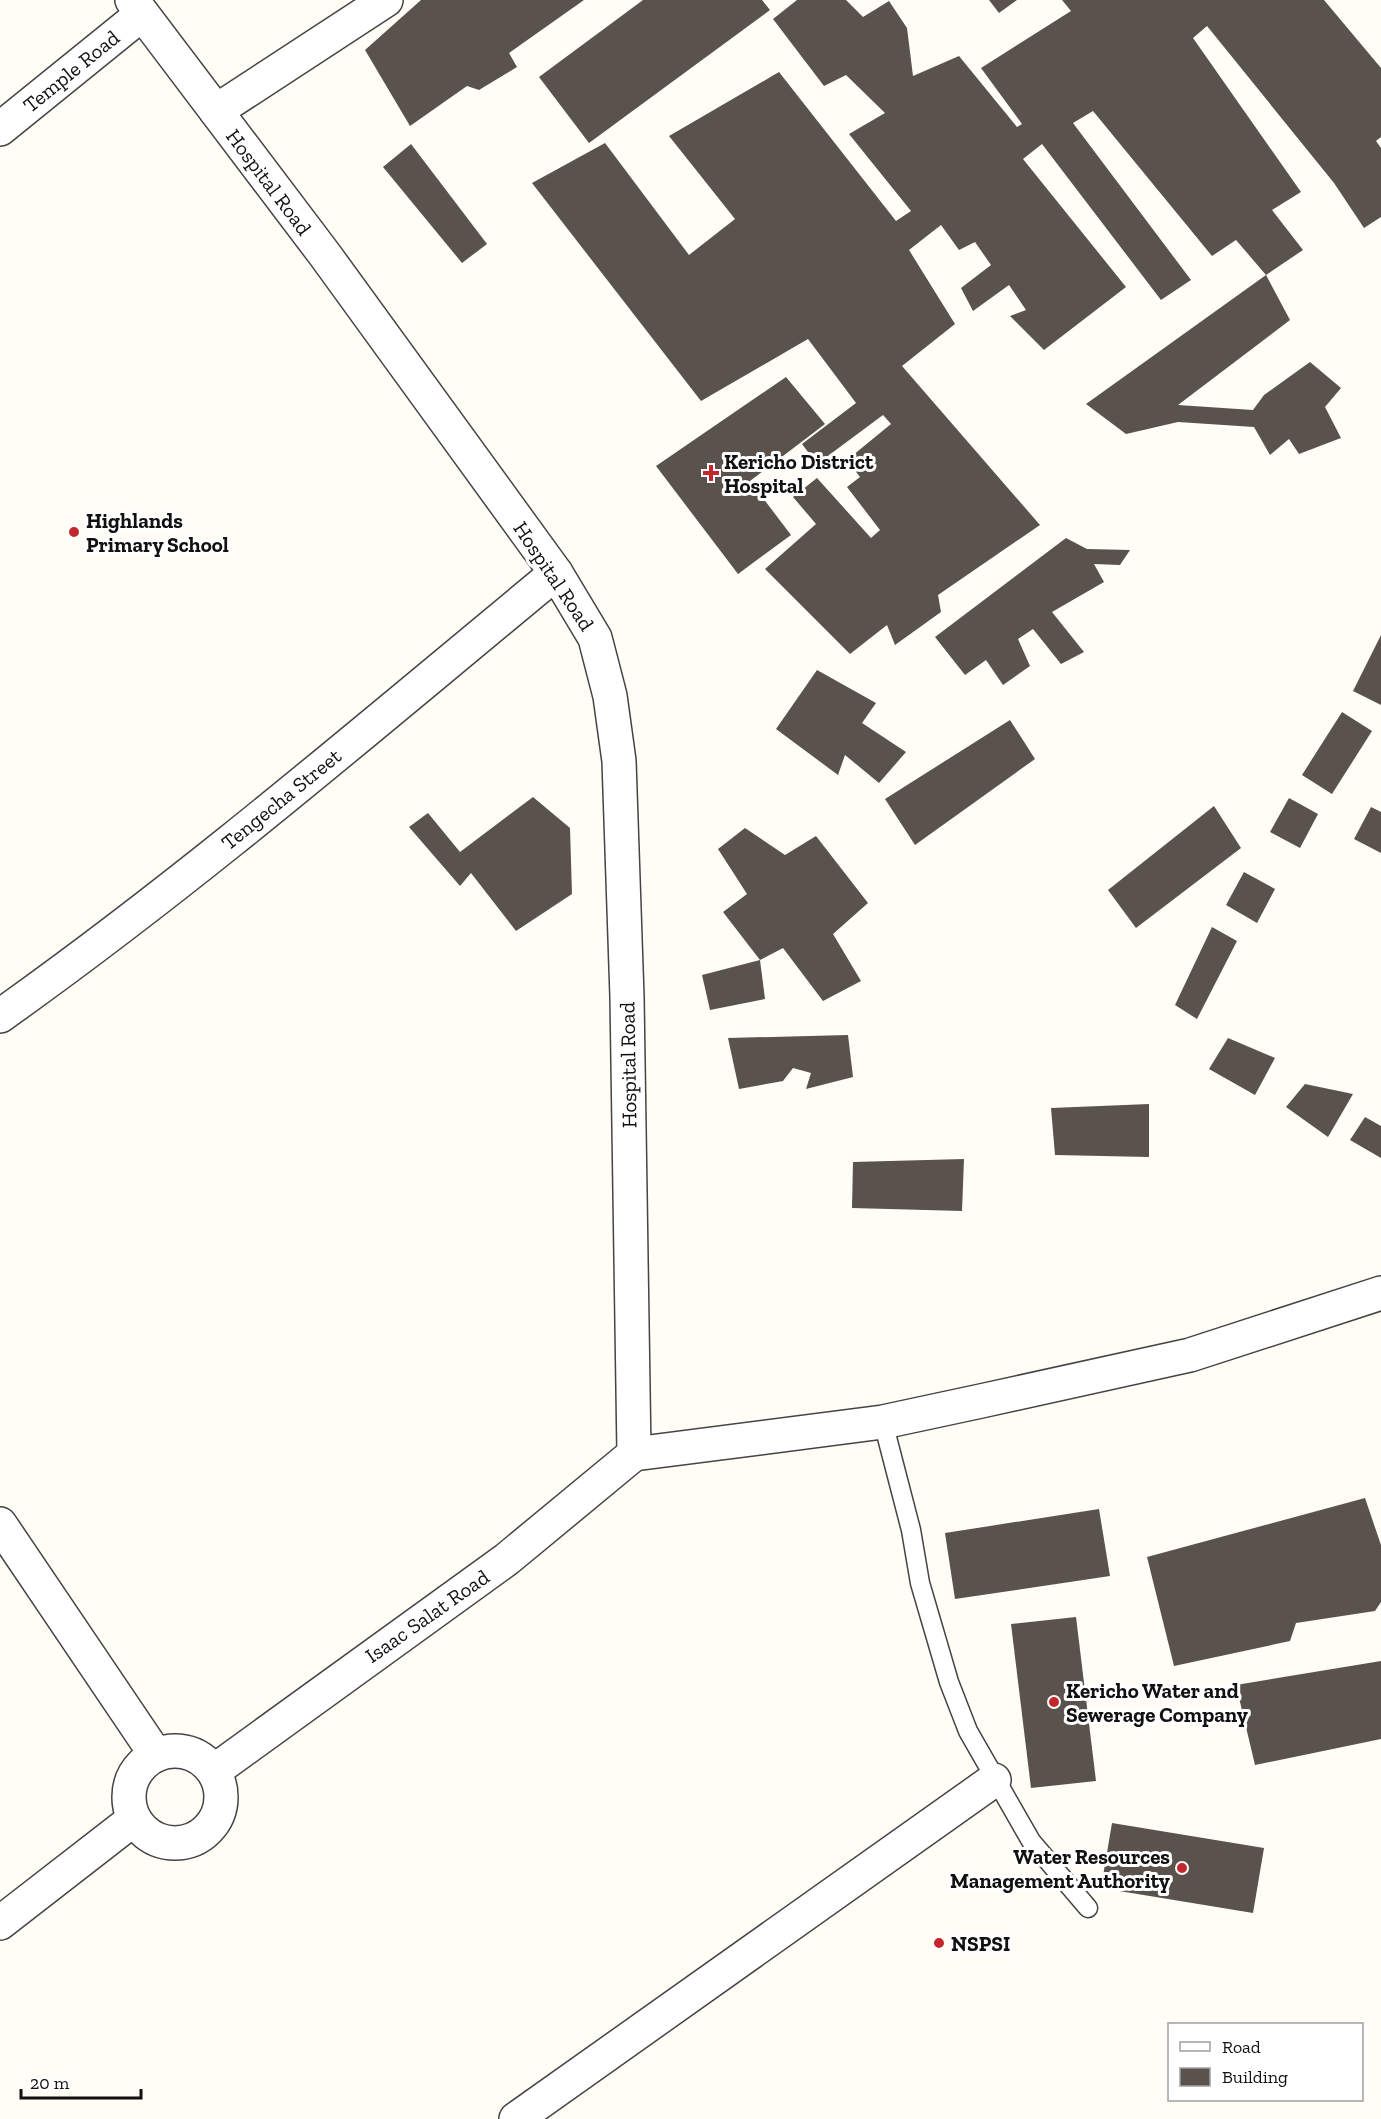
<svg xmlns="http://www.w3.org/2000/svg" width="1381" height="2119" font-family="'Zilla Slab',serif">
<rect width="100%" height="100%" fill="#fffdf5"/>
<g fill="#5a524d">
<path d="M 421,0 L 584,0 L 509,53 L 517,67 L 479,90 L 467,86 L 410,126 L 365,50 Z"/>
<path d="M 643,0 L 762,0 L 770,10 L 589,143 L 539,77 Z"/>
<path d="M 797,0 L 846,0 L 863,17 L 889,1 L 907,28 L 913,76 L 959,56 L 1017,127 L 1022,124 L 981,68 L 1071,11 L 1062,0 L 1324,0 L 1381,68 L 1381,137 L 1376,141 L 1381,148 L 1381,217 L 1364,228 L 1334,183 L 1207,26 L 1193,38 L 1301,192 L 1272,210 L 1303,250 L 1266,275 L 1290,320 L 1178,405 L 1253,410 L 1264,395 L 1310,362 L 1341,388 L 1325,407 L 1341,438 L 1299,454 L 1289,439 L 1270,455 L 1254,427 L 1178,422 L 1126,434 L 1086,404 L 1266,275 L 1236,240 L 1212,256 L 1093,111 L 1073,123 L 1191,280 L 1161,300 L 1042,144 L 1023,159 L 1126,287 L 1044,350 L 1010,316 L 1026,310 L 1009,285 L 973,311 L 961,288 L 991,265 L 975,242 L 959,250 L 941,225 L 909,250 L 955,324 L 902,366 L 1040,525 L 938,595 L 941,612 L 895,645 L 887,625 L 850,654 L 765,569 L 816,524 L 793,497 L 817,478 L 871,538 L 880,530 L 847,487 L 860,477 L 847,460 L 891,424 L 883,415 L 817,464 L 802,444 L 856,403 L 808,339 L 701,401 L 532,183 L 605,143 L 689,255 L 735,219 L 669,136 L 779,72 L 896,221 L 911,211 L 849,134 L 885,113 L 846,75 L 824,86 L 773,19 Z"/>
<path d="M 989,0 L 1017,0 L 999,13 Z"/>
<path d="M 411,144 L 487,244 L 462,263 L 383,167 Z"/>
<path d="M 786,377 L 825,424 L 750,481 L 791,535 L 738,574 L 656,466 Z"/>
<path d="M 1066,538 L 1087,549 L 1130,550 L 1120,565 L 1094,564 L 1104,582 L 1052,612 L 1084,652 L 1061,664 L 1033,629 L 1018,639 L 1030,666 L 1003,685 L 986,660 L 965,675 L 935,637 Z"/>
<path d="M 1381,635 L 1381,705 L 1353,691 Z"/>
<path d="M 817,670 L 876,703 L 862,723 L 906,752 L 879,783 L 845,755 L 838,775 L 776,729 Z"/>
<path d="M 1342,712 L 1372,731 L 1332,794 L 1302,775 Z"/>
<path d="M 1010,720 L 1035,759 L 915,845 L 885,799 Z"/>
<path d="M 533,797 L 570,828 L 572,894 L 516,931 L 471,873 L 460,886 L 409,827 L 428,813 L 460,852 Z"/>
<path d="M 1289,798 L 1318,814 L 1300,848 L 1270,832 Z"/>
<path d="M 1214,806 L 1241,848 L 1136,928 L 1108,890 Z"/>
<path d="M 1371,807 L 1381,812 L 1381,853 L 1354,839 Z"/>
<path d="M 745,828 L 785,855 L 816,836 L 868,903 L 833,934 L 861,981 L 823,1001 L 783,948 L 760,960 L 723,912 L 747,894 L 718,849 Z"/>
<path d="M 1244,872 L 1275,889 L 1257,923 L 1226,905 Z"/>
<path d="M 1212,927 L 1237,941 L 1197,1019 L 1175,1005 Z"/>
<path d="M 760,960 L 765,999 L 710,1010 L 702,975 Z"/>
<path d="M 848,1035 L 853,1077 L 806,1089 L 811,1073 L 793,1068 L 783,1081 L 739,1089 L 728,1038 Z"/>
<path d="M 1228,1038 L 1275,1058 L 1255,1095 L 1209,1069 Z"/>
<path d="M 1305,1084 L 1353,1094 L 1328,1137 L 1286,1107 Z"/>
<path d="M 1149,1104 L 1149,1157 L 1055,1155 L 1051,1108 Z"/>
<path d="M 1365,1117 L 1381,1126 L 1381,1158 L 1350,1140 Z"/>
<path d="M 964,1159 L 962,1211 L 852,1208 L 853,1162 Z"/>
<path d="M 1365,1498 L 1381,1545 L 1381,1602 L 1375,1611 L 1296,1623 L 1290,1641 L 1174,1666 L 1147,1557 Z"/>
<path d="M 1099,1509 L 1110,1576 L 955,1599 L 945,1533 Z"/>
<path d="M 1076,1617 L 1096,1781 L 1031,1788 L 1011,1624 Z"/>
<path d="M 1381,1661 L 1381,1739 L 1255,1765 L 1236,1685 Z"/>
<path d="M 1112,1823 L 1264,1848 L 1253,1913 L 1101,1888 Z"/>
</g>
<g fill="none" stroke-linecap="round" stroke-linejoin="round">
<g stroke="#444" stroke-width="21">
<path id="service" d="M 883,1422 L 911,1530 L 920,1583 L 949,1682 L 968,1731 L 1031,1841 L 1088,1908"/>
</g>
<g stroke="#444" stroke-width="36">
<g id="minor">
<path d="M 132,0 L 325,255 L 556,573 L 595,638 L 610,696 L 619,761 L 627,997 L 634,1454"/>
<path d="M 216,111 L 386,0"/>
<path d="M 0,129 L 142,14"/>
<path d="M 0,1016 C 193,879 373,724 556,573"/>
<path d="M 634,1454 L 883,1422 L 981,1401 L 1190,1355 L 1381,1293"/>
<path d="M 0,1524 L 156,1755"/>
<circle cx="175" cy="1797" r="46"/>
<path d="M 214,1771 L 507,1559 L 634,1454"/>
<path d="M 0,1923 L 134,1819"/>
<path d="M 516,2119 L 994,1780"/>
</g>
</g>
<use href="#service" stroke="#fff" stroke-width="18"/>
<use href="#minor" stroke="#fff" stroke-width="33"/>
</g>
<g fill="#c4262e" stroke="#fff" stroke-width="2">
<path d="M708 464h6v6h6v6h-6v6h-6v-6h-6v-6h6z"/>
<circle cx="74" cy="532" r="6"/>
<circle cx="1054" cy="1702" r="6"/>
<circle cx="1182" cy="1868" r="6"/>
<circle cx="939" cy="1943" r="6"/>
</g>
<g text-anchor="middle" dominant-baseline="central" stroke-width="6" stroke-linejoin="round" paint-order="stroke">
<g font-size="21" fill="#111" stroke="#fff">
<text transform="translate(71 71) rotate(-39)">Temple Road</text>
<text transform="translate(269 182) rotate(53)">Hospital Road</text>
<text transform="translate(554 576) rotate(56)">Hospital Road</text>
<text transform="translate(281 799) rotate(-39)">Tengecha Street</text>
<text transform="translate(628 1065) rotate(-91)">Hospital Road</text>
<text transform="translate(427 1616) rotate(-35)">Isaac Salat Road</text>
</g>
<g font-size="21" font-weight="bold" fill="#111" stroke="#fff" text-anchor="start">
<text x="724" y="461">Kericho District<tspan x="724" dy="24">Hospital</tspan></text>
<text x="86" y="520">Highlands<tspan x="86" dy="24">Primary School</tspan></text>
<text x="1066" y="1690">Kericho Water and<tspan x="1066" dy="24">Sewerage Company</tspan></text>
<text x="1170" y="1856" text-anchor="end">Water Resources<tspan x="1170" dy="24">Management Authority</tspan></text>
<text x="951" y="1943">NSPSI</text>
</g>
</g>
<rect x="1168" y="2023" width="195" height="78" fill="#ffffff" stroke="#a0a0a0" stroke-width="1.5"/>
<rect x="1180" y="2042" width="30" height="9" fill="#ffffff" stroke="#a0a0a0" stroke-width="1.5"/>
<text x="1222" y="2053" font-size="18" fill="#111111">Road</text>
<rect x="1180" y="2068" width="30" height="18" fill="#5a524d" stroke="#a0a0a0" stroke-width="1.5"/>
<text x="1222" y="2083" font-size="18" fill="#111111">Building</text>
<path d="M21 2089v9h120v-9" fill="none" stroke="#111111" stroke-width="3"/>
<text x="30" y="2089" font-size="18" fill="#111111" stroke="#ffffff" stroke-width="4.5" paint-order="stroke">20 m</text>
</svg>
